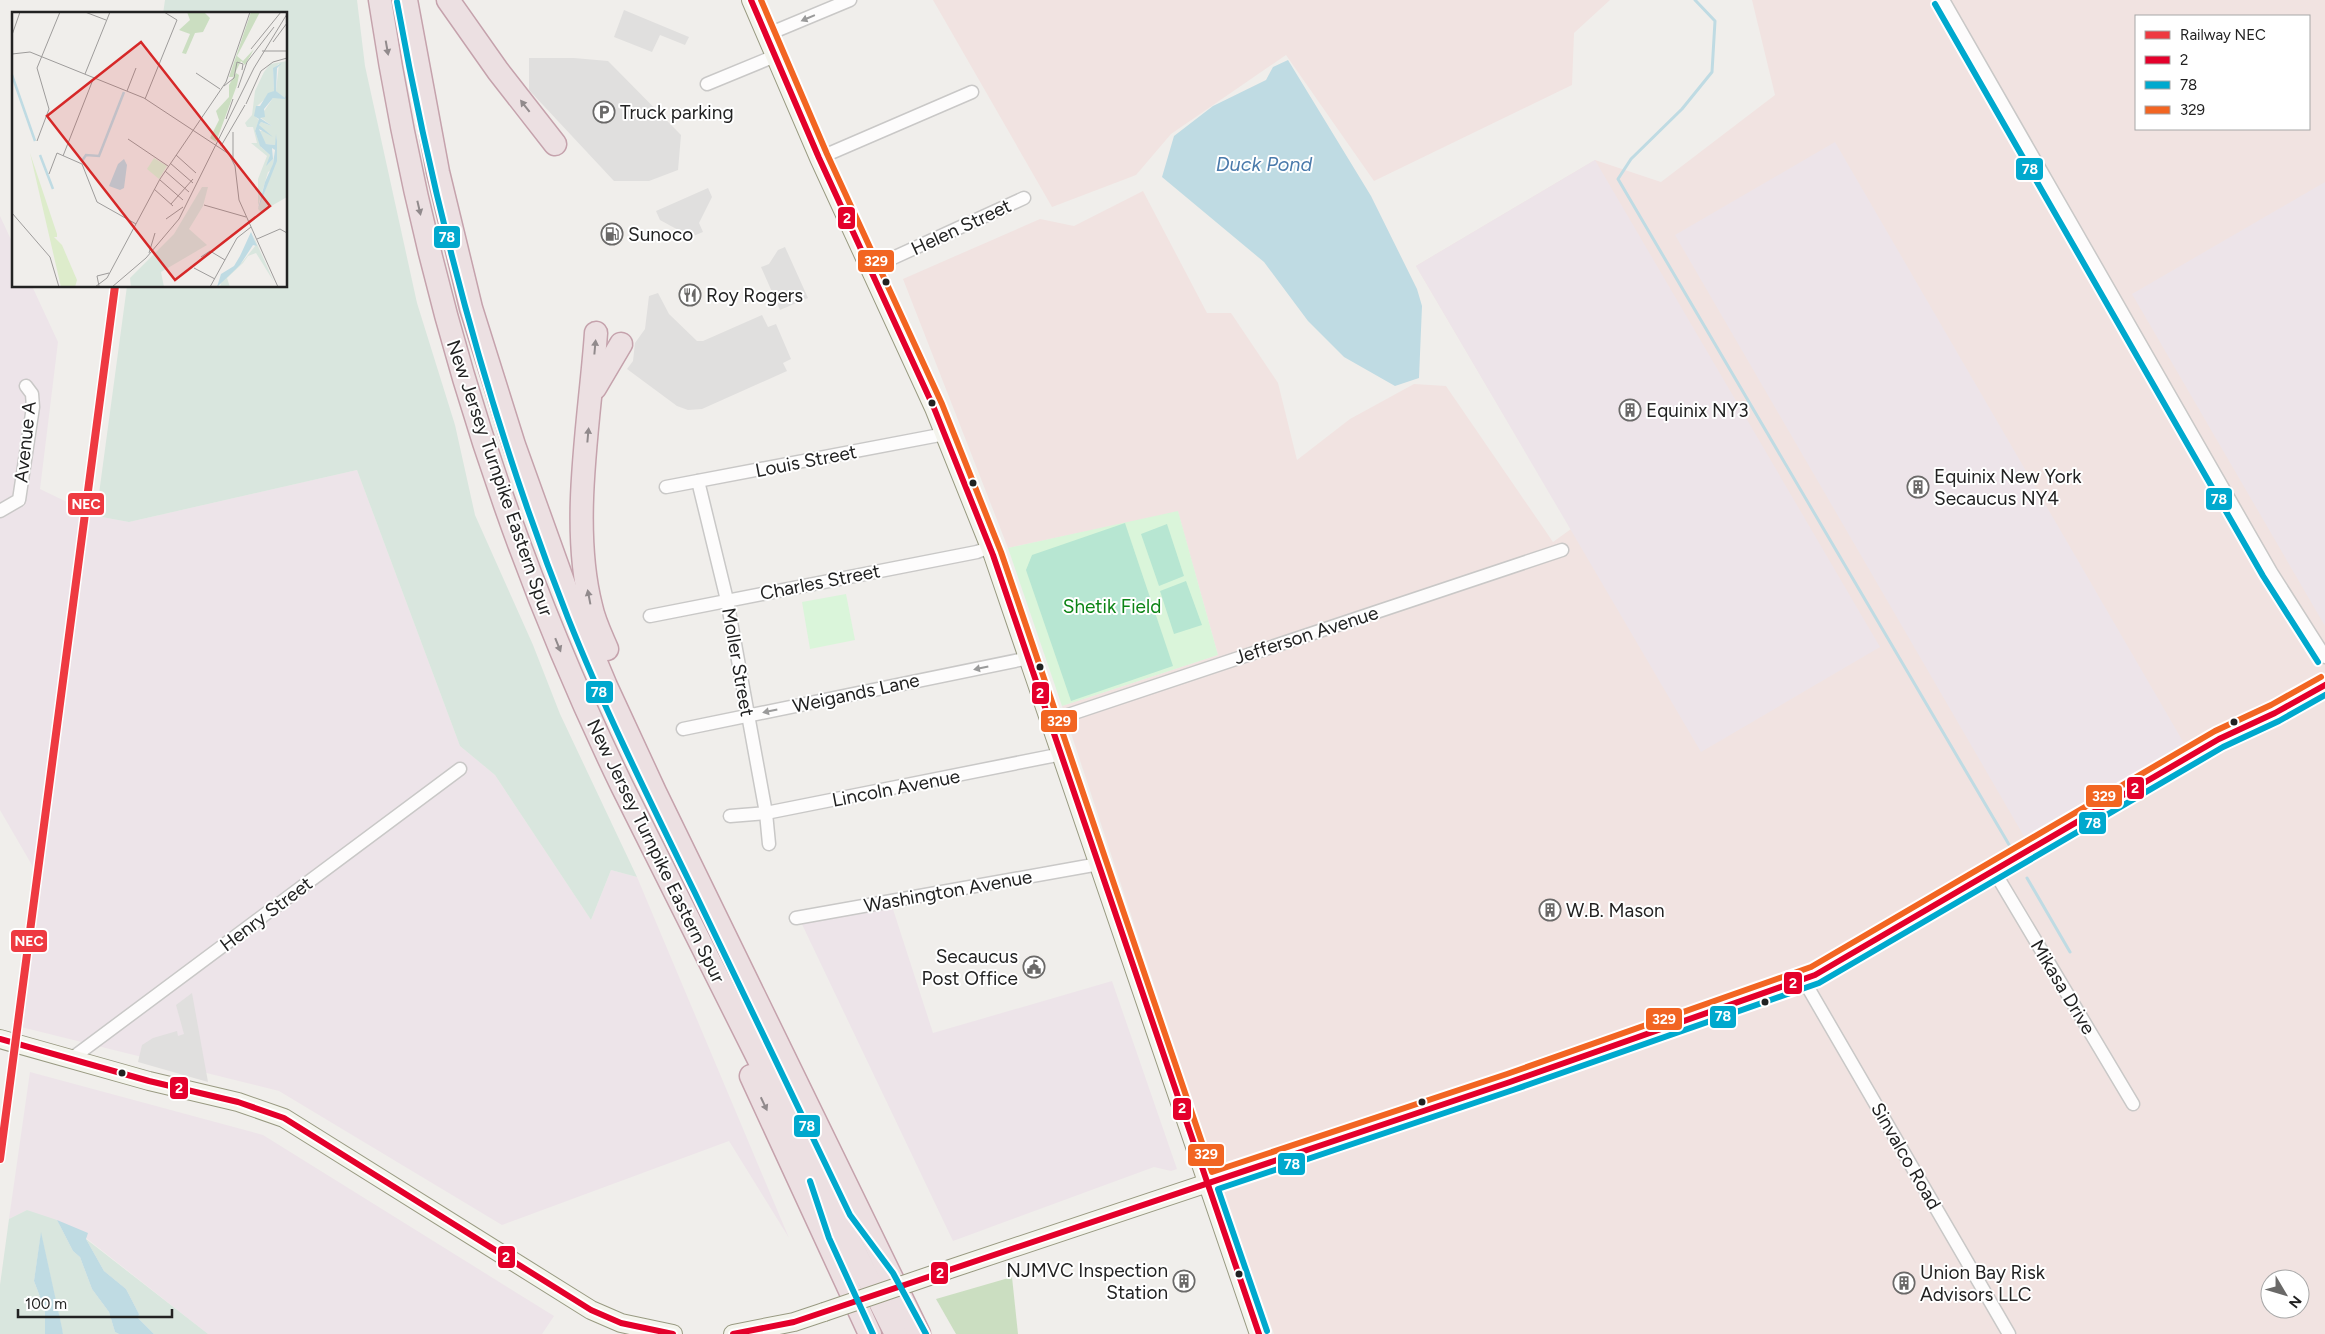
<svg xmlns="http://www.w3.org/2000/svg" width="2325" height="1334" font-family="Figtree,sans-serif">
<rect width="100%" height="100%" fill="#f0eeeb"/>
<g fill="#f1e3e1" fill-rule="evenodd">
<path d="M 933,0 L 1610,0 L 1574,33 L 1572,85 L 1374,181 L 1286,55 L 1171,134 L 1136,175 L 1052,207 Z"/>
<path d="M 1752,0 L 2325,0 L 2325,1334 L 1274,1334 L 1226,1202 L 1062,706 L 1218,655 L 1178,512 L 1008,548 L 903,279 L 1040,219 L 1074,226 L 1143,191 L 1207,313 L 1231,313 L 1278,383 L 1297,460 L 1350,419 L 1414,384 L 1446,386 L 1553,542 L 1571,529 L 1416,266 L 1595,160 L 1661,182 L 1775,95 ZM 2136,16 L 2309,16 L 2309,129 L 2136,129 ZM 2270,1279 L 2300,1279 L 2300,1309 L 2270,1309 Z"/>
</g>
<g fill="#ede4e9">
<path d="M 1835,142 L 2185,745 L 2025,838 L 1675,235 Z"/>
<path d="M 1595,160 L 1880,647 L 1701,752 L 1416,266 Z"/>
<path d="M 2325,182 L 2325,626 L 2132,294 Z"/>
<path d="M 0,216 L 14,246 L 14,286 L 32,286 L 58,342 L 40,489 L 96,516 L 129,522 L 357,470 L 460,746 L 495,775 L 591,920 L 611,870 L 637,877 L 789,1238 L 729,1141 L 502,1225 L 279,1091 L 21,1027 L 40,879 L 0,810 Z"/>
<path d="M 891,903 L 933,1033 L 1112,981 L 1177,1169 L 1171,1171 L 1154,1167 L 953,1241 L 799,918 Z"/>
<path d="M 30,1072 L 263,1135 L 554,1316 L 542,1334 L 208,1334 L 81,1234 L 27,1210 L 9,1219 Z"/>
</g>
<path fill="#cbdec1" d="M 1012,1277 L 1018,1334 L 956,1334 L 936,1299 Z"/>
<g fill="#d9e6de">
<path d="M 165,0 L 357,0 L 365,66 L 417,303 L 455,425 L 475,515 L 533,645 L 560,714 L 637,877 L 611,870 L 591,920 L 495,775 L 460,746 L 357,470 L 129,522 L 96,516 L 127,286 L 286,286 L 286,14 L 163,14 Z"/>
<path d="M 27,1210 L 57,1220 L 73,1251 L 80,1257 L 92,1289 L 109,1312 L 115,1332 L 119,1334 L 63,1334 L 41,1234 L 34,1281 L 45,1310 L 45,1334 L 0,1334 L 0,1285 L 9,1219 Z"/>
<path d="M 86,1239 L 208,1334 L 154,1334 L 138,1318 L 139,1314 L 126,1289 L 104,1271 Z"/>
</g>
<g fill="#daf5da">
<path d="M 1178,511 L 1218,655 L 1062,706 L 1008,548 Z"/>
<path d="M 846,594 L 855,640 L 810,649 L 802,602 Z"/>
</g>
<g fill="#b7e6d2">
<path d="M 1125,523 L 1173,666 L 1071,701 L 1026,570 L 1032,555 Z"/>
<path d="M 1167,524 L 1184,576 L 1159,586 L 1141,534 Z"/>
<path d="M 1186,581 L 1202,625 L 1174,634 L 1160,591 Z"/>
</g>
<g fill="#e0dfde">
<path d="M 624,10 L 689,37 L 685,45 L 660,35 L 652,52 L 614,37 Z"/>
<path d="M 529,58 L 574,58 L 608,61 L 681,135 L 678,170 L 649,181 L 614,181 L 529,90 Z"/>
<path d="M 708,188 L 712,197 L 699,223 L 703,232 L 691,237 L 660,220 L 656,211 Z"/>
<path d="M 785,247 L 808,298 L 780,310 L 761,267 L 769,264 L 778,250 Z"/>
<path d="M 658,293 L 669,314 L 697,341 L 703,341 L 762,315 L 768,327 L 776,324 L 791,359 L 783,363 L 787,371 L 702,409 L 688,410 L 677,406 L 627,369 L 633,361 L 635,343 L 645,329 L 649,296 Z"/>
<path d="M 192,993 L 208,1082 L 138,1062 L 142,1045 L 153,1038 L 177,1031 L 178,1036 L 184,1034 L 176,1005 Z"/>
</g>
<g fill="#bfdbe3">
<path d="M 1288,60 L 1371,196 L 1417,289 L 1422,306 L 1419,378 L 1395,386 L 1344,357 L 1308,321 L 1264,262 L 1162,177 L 1174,136 L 1213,106 L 1266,80 L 1273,67 Z"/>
<path d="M 57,1220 L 88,1233 L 86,1239 L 104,1271 L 126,1289 L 139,1314 L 138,1318 L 154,1334 L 119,1334 L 115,1332 L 109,1312 L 92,1289 L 80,1257 L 73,1251 Z"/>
<path d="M 41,1232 L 62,1328 L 63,1334 L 45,1334 L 45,1310 L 34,1281 Z"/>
</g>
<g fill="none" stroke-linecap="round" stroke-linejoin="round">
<g stroke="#bfdbe3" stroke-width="3">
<path d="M 1695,0 L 1715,21 L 1712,72 L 1682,109 L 1631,159 L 1618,179 L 2011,848"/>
<path d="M 2027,878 L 2070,952"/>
</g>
<g stroke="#c9c8c7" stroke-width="15">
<g id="street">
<path d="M 1943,0 L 2271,572 L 2325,657"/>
<path d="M 766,35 L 850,0"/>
<path d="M 707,84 L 775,56"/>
<path d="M 819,158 L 972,92"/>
<path d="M 871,268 L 1024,198"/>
<path d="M 698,481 L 727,600 L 766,813 L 769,844"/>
<path d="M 666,487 L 945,434"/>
<path d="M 0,511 L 19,500 L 33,407 L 32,394 L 26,386"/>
<path d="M 650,616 L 977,552 L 990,547"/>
<path d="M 1050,721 L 1562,550"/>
<path d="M 683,729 L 1029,658"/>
<path d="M 730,816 L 766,813 L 1062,754"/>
<path d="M 1994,871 L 2133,1104"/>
<path d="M 796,918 L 1099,864"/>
<path d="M 1803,979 L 2009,1334"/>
<path d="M 71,1059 L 460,769"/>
</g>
</g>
<g stroke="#999a82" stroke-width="20">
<g id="secondary">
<path d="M 751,0 L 819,158 L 934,408 L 993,555 L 1259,1334"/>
<path d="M 0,1039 L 149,1081 L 238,1102 L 284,1118 L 591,1310 L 621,1323 L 673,1334"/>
<path d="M 947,1270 L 1510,1082 L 1815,975 L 2219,739 L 2275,713 L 2325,685"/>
<path d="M 733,1334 L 794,1322 L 824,1312"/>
</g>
</g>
<g stroke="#c5a2ac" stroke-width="25">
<g id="highway">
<path d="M 380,0 C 421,272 502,538 622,786 L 896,1334"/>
<path d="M 406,0 L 438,172 L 471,308 L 514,445 L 569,598 L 606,686 L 655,792 L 919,1334"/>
<path d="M 448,0 L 498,71 L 555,144"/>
<path d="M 596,333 C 590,419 570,523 591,606 C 594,621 601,635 607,649"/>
<path d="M 595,388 L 621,344"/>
<path d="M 751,1076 L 870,1334"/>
</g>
</g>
<use href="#street" stroke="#fdfcfc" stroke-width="12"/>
<use href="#secondary" stroke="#f4f4ed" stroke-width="18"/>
<use href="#highway" stroke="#ece0e2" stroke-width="22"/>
<g stroke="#999a82" stroke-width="20" stroke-linecap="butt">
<path id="secondary-bridge" d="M 824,1312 L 947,1270"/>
</g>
<use href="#secondary-bridge" stroke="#f4f4ed" stroke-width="18"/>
<g stroke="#fff" stroke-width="10">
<g id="bus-1">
<path d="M 751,0 L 819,158 L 934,408 L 993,555 L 1259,1334"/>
<path d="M 0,1039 L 149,1081 L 238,1102 L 284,1118 L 591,1310 L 621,1323 L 673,1334"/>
<path d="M 733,1334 L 794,1322 L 1510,1082 L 1815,975 L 2219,739 L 2275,713 L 2325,685"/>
</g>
</g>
<g stroke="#fff" stroke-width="10">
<g id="bus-2">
<path d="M 397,2 C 435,213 489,418 568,618 C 605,711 650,801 694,891 C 746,999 798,1107 850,1215 L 893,1273 L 926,1334"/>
<path d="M 1935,4 L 2263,576 L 2318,662"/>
<path d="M 810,1181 L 829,1238 L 873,1334"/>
<path d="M 1267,1331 L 1218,1189 L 1513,1090 L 1819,983 L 2223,747 L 2279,721 L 2325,695"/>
</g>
</g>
<g stroke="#fff" stroke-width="10">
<path id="bus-3" d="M 761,0 L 827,154 L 942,404 L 1001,552 L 1212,1172 L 1507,1074 L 1811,967 L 2215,731 L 2271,705 L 2321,677"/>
</g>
<use href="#bus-1" stroke="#e4002b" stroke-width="6"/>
<use href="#bus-2" stroke="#00a9ce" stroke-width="6"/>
<use href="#bus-3" stroke="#f26522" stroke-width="6"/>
<g stroke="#fff" stroke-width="11">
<path id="rail-1" d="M 0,1159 L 115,286"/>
</g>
<use href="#rail-1" stroke="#ee3a41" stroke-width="8"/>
</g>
<defs><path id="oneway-solid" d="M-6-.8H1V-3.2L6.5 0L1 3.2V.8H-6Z" transform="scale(1.25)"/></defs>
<g fill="#9a9a9a">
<use href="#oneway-solid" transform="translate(808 18) rotate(157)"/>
<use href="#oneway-solid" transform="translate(981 668) rotate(168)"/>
<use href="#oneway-solid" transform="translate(770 711) rotate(168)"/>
</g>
<g fill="#918a8c">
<use href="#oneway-solid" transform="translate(387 48) rotate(80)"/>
<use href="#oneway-solid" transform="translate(525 106) rotate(-128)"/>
<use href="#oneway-solid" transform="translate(419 208) rotate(77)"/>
<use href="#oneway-solid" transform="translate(595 347) rotate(-85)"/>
<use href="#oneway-solid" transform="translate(588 435) rotate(-85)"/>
<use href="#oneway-solid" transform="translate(589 597) rotate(-101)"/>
<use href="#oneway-solid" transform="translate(558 645) rotate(68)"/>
<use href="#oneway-solid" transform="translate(764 1104) rotate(65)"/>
</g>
<defs>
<g id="parking-ring" transform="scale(1.125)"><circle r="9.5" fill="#fff" stroke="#6a6968" stroke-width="1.5"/><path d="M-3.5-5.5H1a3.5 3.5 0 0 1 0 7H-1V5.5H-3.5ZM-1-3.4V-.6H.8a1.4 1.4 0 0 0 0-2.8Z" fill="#6a6968"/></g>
<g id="fuel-ring" transform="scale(1.125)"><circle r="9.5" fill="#fff" stroke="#6a6968" stroke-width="1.5"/><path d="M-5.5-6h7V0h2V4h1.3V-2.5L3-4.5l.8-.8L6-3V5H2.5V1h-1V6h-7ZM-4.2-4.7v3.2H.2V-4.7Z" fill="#6a6968"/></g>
<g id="restaurant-ring" transform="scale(1.125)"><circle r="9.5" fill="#fff" stroke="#6a6968" stroke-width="1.5"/><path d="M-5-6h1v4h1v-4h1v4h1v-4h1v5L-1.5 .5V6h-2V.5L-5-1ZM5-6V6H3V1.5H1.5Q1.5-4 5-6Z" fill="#6a6968"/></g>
<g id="building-ring" transform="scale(1.125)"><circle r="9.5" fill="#fff" stroke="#6a6968" stroke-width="1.5"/><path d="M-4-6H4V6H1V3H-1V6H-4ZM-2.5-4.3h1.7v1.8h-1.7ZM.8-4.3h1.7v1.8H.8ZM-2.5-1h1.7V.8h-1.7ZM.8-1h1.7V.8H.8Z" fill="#6a6968"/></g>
<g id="civic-ring" transform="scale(1.125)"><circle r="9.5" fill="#fff" stroke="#6a6968" stroke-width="1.5"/><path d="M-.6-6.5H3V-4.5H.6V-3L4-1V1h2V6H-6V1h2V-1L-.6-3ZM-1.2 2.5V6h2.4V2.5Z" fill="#6a6968"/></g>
</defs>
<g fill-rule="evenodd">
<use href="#parking-ring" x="604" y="112"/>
<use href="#fuel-ring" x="612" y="234"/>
<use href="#restaurant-ring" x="690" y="295"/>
<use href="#building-ring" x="1630" y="410"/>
<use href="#building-ring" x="1918" y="487"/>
<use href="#building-ring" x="1550" y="910"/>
<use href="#civic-ring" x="1034" y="967"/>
<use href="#building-ring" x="1184" y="1281"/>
<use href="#building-ring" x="1904" y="1283"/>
</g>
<g fill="#222" stroke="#fff" stroke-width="2">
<circle cx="886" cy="282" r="4.5"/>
<circle cx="932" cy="403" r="4.5"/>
<circle cx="973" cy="483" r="4.5"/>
<circle cx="1040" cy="667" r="4.5"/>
<circle cx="2234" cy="722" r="4.5"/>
<circle cx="1765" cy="1002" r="4.5"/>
<circle cx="122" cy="1073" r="4.5"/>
<circle cx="1422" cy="1102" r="4.5"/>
<circle cx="1239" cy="1274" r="4.5"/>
</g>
<g text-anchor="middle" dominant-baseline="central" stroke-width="4" stroke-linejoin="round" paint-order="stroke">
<g font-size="19" fill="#222" stroke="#fff" text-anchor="start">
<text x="620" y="112">Truck parking</text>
<text x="628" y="234">Sunoco</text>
<text x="706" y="295">Roy Rogers</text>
<text x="1646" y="410">Equinix NY3</text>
<text x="1934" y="476">Equinix New York<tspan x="1934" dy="22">Secaucus NY4</tspan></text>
<text x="1566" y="910">W.B. Mason</text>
<text x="1018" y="956" text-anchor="end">Secaucus<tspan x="1018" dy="22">Post Office</tspan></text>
<text x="1168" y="1270" text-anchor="end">NJMVC Inspection<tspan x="1168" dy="22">Station</tspan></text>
<text x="1920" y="1272">Union Bay Risk<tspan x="1920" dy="22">Advisors LLC</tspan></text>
</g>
<g font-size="19" fill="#222" stroke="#fff">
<text transform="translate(961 227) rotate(-25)">Helen Street</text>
<text transform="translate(25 442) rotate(-84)">Avenue A</text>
<text transform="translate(806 461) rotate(-11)">Louis Street</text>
<text transform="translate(500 478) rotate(71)">New Jersey Turnpike Eastern Spur</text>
<text transform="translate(820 582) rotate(-11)">Charles Street</text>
<text transform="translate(1306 635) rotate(-18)">Jefferson Avenue</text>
<text transform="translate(738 662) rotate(80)">Moller Street</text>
<text transform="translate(856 693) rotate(-12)">Weigands Lane</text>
<text transform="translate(896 788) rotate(-11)">Lincoln Avenue</text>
<text transform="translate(656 851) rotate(64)">New Jersey Turnpike Eastern Spur</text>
<text transform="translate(948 891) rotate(-10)">Washington Avenue</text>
<text transform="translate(266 914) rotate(-37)">Henry Street</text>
<text transform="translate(2063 987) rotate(59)">Mikasa Drive</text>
<text transform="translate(1906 1156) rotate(60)">Sinvalco Road</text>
</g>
<g font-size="19" fill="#0c8416" stroke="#fff">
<text x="1112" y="606">Shetik Field</text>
</g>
<g font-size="20" font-style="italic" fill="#4a7aab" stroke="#fff">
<text x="1264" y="164">Duck Pond</text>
</g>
</g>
<g transform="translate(12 12)">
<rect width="275" height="275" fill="#f0eeeb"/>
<path d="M 18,141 L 45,222 L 45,225 L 42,225 L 50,233 L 65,268 L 63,275 L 49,275 Z" fill="#ddeccb"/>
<path d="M 175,0 L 192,0 L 198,6 L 191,20 L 183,21 L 174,42 L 170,41 L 178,22 L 167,18 L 178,8 ZM 239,0 L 248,0 L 225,44 L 231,49 L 242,37 L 233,53 L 229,49 L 221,65 L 217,65 ZM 224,61 L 227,63 L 225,73 L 204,130 L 198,126 L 207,108 L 204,99 L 217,85 L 217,73 Z" fill="#cbdec1"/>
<path d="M 275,49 L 275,185 L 249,200 L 246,197 L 261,157 L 256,160 L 246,194 L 246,167 L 255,144 L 239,131 L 245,131 L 241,115 L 235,115 L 233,111 L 240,103 L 243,79 L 252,60 L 258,52 ZM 267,52 L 264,79 L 272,86 L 261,86 L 248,105 L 260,114 L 249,110 L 247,113 L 251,119 L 246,119 L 254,132 L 263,133 L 265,123 L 264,149 L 261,152 L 262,136 L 261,147 L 256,152 L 258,143 L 249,135 L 243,119 L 247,108 L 243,104 L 245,94 L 262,79 L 261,57 ZM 190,175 L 196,175 L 191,194 L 177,217 L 195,233 L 149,260 L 152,275 L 119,275 L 118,266 L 162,222 ZM 241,223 L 262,270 L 244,241 L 236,244 L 231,251 L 215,266 L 218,275 L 208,275 L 210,268 L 228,253 L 244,233 Z" fill="#d9e6de" fill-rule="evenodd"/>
<path d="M 142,146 L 155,154 L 147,167 L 135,157 Z" fill="#daf5da"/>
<path d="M 270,51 L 265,56 L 264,79 L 273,86 L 275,80 L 275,84 L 273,87 L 261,86 L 252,97 L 253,105 L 248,106 L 260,114 L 249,110 L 247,113 L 261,125 L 247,117 L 254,132 L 263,133 L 264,122 L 265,129 L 265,149 L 246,197 L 253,170 L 261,152 L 263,138 L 260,136 L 261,147 L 254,154 L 258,143 L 248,134 L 243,119 L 247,107 L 242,104 L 244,94 L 248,94 L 256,81 L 262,79 L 261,56 ZM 112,147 L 115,153 L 112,176 L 108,178 L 97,174 L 106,152 ZM 239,220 L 245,234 L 241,233 L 228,253 L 205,275 L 209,262 L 222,254 L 228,244 Z" fill="#bfdbe3"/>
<path fill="none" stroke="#bfdbe3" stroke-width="2.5" d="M 0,63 L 23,129M 28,143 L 41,177M 70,149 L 74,143 L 87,144 L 112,80"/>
<path fill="none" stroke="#9e9c9b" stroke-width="1" d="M 73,0 L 94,8M 0,23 L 8,0M 261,30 L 275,11M 239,37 L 269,0M 250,39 L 275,39M 0,42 L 18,40 L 132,86 L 217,142 L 223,154 L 227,188 L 266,275M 184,61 L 208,77M 73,62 L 98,0M 212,74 L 222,66 L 225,50 L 231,52 L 230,58M 226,76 L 235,50 L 262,15M 115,79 L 124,56M 133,87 L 165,8 L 152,0M 234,92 L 249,59 L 261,50 L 275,46M 214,107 L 221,87M 221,120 L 221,148M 116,127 L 156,154M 25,129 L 37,97 L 25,56 L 48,0M 209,134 L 233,93M 164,143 L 184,161M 51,144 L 82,65M 158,151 L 181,171M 153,159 L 177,180M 37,162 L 45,141 L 70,152 L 85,190 L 124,212M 148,168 L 171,188M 142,177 L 161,194M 159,192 L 181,167M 192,193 L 234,205M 0,201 L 38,245 L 47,275M 154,207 L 171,195M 245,227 L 268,217 L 275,221M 137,241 L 143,221M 189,245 L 198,239 L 213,248M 182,256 L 203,267M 87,274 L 85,264 L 97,261M 83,275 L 95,266 L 148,167 L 214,70 L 238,0M 100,275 L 134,246 L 167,207 L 242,56 L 275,2M 198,275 L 225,226 L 239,215"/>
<path fill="#d62828" fill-opacity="0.15" stroke="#d62828" stroke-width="2.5" d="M 129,30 L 258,194 L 163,268 L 35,104 Z"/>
<rect width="275" height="275" fill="none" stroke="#222" stroke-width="2.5"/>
</g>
<g stroke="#fff" stroke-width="2">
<rect x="2015" y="157" width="29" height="24" rx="5" fill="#00a9ce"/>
<rect x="837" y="206" width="19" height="24" rx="5" fill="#e4002b"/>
<rect x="433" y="225" width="28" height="24" rx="5" fill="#00a9ce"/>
<rect x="857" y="249" width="38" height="24" rx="5" fill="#f26522"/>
<rect x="2205" y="487" width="28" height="24" rx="5" fill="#00a9ce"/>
<rect x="67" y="492" width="38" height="24" rx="5" fill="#ee3a41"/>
<rect x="585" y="680" width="29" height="24" rx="5" fill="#00a9ce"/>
<rect x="1031" y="681" width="19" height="24" rx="5" fill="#e4002b"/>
<rect x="1040" y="709" width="38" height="24" rx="5" fill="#f26522"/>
<rect x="2126" y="776" width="19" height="24" rx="5" fill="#e4002b"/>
<rect x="2085" y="784" width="38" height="24" rx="5" fill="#f26522"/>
<rect x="2078" y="811" width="29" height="24" rx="5" fill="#00a9ce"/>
<rect x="10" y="929" width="38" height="24" rx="5" fill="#ee3a41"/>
<rect x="1783" y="971" width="20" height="24" rx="5" fill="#e4002b"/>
<rect x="1709" y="1005" width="28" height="24" rx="5" fill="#00a9ce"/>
<rect x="1645" y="1007" width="38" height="24" rx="5" fill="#f26522"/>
<rect x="169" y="1076" width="20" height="24" rx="5" fill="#e4002b"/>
<rect x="1172" y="1097" width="20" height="24" rx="5" fill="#e4002b"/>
<rect x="793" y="1114" width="28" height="24" rx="5" fill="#00a9ce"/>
<rect x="1187" y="1143" width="38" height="24" rx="5" fill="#f26522"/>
<rect x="1277" y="1152" width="29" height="24" rx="5" fill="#00a9ce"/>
<rect x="497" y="1245" width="19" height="24" rx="5" fill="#e4002b"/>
<rect x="930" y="1261" width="19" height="24" rx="5" fill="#e4002b"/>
</g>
<g font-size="14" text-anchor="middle" font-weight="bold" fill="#fff">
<text x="2030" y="174">78</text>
<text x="847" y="223">2</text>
<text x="447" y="242">78</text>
<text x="876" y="266">329</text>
<text x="2219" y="504">78</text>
<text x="86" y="509">NEC</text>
<text x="599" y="697">78</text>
<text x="1040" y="698">2</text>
<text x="1059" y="726">329</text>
<text x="2135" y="793">2</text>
<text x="2104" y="801">329</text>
<text x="2093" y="828">78</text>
<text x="29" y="946">NEC</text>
<text x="1793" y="988">2</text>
<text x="1723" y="1021">78</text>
<text x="1664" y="1024">329</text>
<text x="179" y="1093">2</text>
<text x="1182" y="1113">2</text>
<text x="807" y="1131">78</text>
<text x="1206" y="1159">329</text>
<text x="1292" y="1169">78</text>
<text x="506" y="1262">2</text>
<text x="940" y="1278">2</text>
</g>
<rect x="2135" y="15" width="175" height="115" fill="#ffffff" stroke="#a7a7a7"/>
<rect x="2145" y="31" width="25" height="8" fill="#ee3a41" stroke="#a7a7a7"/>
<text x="2180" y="40" font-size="15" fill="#222222">Railway NEC</text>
<rect x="2145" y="56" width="25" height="8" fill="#e4002b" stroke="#a7a7a7"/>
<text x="2180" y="65" font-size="15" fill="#222222">2</text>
<rect x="2145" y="81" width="25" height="8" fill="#00a9ce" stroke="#a7a7a7"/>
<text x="2180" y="90" font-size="15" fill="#222222">78</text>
<rect x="2145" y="106" width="25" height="8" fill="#f26522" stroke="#a7a7a7"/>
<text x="2180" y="115" font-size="15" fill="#222222">329</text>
<g transform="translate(2285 1294) rotate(128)"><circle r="24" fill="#ffffff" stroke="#a7a7a7"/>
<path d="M0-4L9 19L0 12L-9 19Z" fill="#6a6968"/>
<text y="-8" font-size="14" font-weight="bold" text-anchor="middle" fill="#222222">N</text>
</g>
<path d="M18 1309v8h154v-8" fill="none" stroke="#222222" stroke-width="2.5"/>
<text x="25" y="1309" font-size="15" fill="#222222" stroke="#ffffff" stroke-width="4" paint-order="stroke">100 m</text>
</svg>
